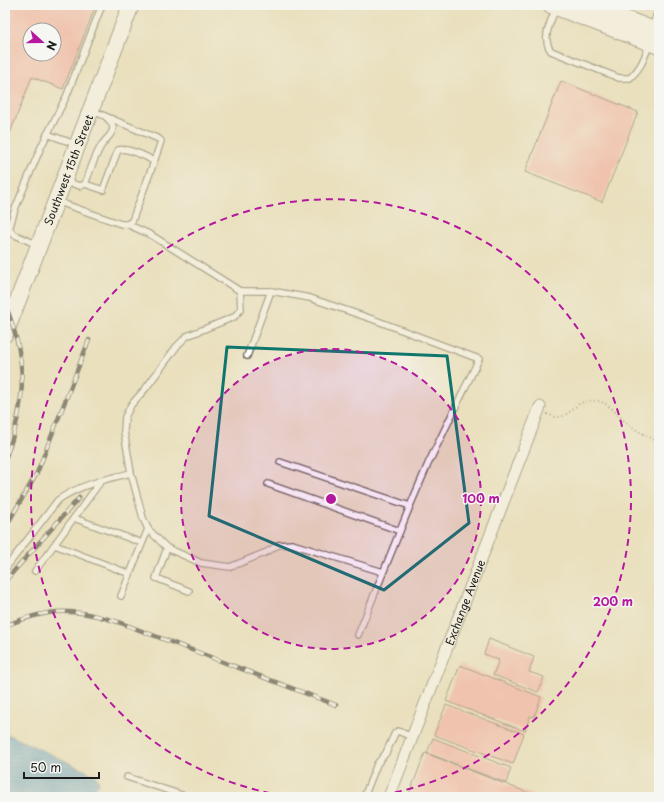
<svg xmlns="http://www.w3.org/2000/svg" width="664" height="802" font-family="'Playpen Sans',sans-serif">
<defs>
<pattern id="water-rules" width="6" height="5" patternUnits="userSpaceOnUse"><rect width="6" height="5" fill="#5ea2d3"/><path d="M0 2.5h6" fill="none" stroke="#4d83aa"/></pattern>
</defs>
<rect width="100%" height="100%" fill="#f6f6f2"/>
<filter id="ink" filterUnits="userSpaceOnUse"><feTurbulence type="fractalNoise" baseFrequency=".025" numOctaves="2"/><feDisplacementMap in="SourceGraphic" scale="8" xChannelSelector="R" yChannelSelector="G"/><feConvolveMatrix kernelMatrix="1 2 1 2 8 2 1 2 1" color-interpolation-filters="sRGB"/></filter>
<filter id="wash" filterUnits="userSpaceOnUse"><feTurbulence type="fractalNoise" baseFrequency=".012" numOctaves="4" result="noise"/><feDisplacementMap in="SourceGraphic" scale="16" xChannelSelector="R" yChannelSelector="G"/><feGaussianBlur stdDeviation="0.9" result="paint"/><feColorMatrix in="noise" values="0 0 0 0 0 0 0 0 0 0 0 0 0 0 0 0 0 1.4 0 .05"/><feComposite in="paint" operator="in"/></filter>
<g filter="url(#wash)">
<rect width="100%" height="100%" fill="#eae0be"/>
<path fill="url(#water-rules)" stroke="#3d5f78" d="M 5,733 L 95,775 L 99,783 C 95,789 91,792 84,794 C 66,800 26,797 5,797 Z"/>
<g id="blocks">
<g fill="#f9a19d" fill-rule="evenodd">
<path d="M 8,5 L 96,5 L 63,89 L 32,77 L 5,146 L 5,12 ZM 30,30 L 54,30 L 54,54 L 30,54 Z"/>
<path d="M 631,5 L 649,5 L 647,11 Z"/>
<path d="M 561,81 L 638,112 L 602,202 L 525,172 Z"/>
<path d="M 489,639 L 534,657 L 529,672 L 544,677 L 538,692 L 493,675 L 499,660 L 484,654 Z"/>
<path d="M 460,665 L 541,697 L 534,717 L 530,716 L 525,731 L 446,701 Z"/>
<path d="M 446,705 L 524,734 L 513,764 L 434,735 Z"/>
<path d="M 433,738 L 511,768 L 506,783 L 427,753 Z"/>
<path d="M 425,753 L 539,797 L 408,797 Z"/>
</g>
</g>
</g>
<g filter="url(#ink)">
<use href="#blocks" fill-opacity="0" stroke="#646155" stroke-width="1"/>
<g fill="none" stroke-linecap="round" stroke-linejoin="round">
<g stroke="#646155" stroke-width="8">
<g id="service">
<path d="M 556,8 C 551,21 541,38 551,51 L 619,78 L 630,78 C 642,67 644,58 650,43"/>
<path d="M 93,111 L 159,139 L 161,141 L 154,162"/>
<path d="M 47,134 L 75,144"/>
<path d="M 64,181 L 80,186 L 85,184 C 90,171 94,158 101,146 C 105,139 113,135 113,128 C 113,123 109,120 106,117"/>
<path d="M 56,201 L 121,224 L 127,224 L 132,221 L 154,162 C 147,156 126,147 118,150 L 103,190 L 85,184"/>
<path d="M 127,224 L 151,235 L 240,291 L 271,291 L 310,298 L 375,320 L 479,359 L 428,464 L 410,506 L 358,635"/>
<path d="M 38,245 L 13,234 L 10,230 L 10,226 L 15,209 L 41,147 L 67,95 L 102,5"/>
<path d="M 240,291 L 241,309 L 234,317 L 187,336 L 177,346 L 146,388 L 131,405 L 125,417 L 124,431 L 131,473 L 143,518 L 148,529 L 167,548 L 201,563 L 230,567 L 267,552 L 278,545 L 292,544 L 383,572"/>
<path d="M 5,303 L 15,307"/>
<path d="M 247,356 L 271,291"/>
<path d="M 280,462 L 410,506"/>
<path d="M 268,484 L 400,531"/>
<path d="M 74,518 L 142,543"/>
<path d="M 55,545 L 130,574"/>
<path d="M 167,548 L 156,578 L 189,591"/>
<path d="M 5,569 L 58,500 C 79,485 106,479 131,473"/>
<path d="M 35,571 L 101,481"/>
<path d="M 121,596 L 148,529"/>
<path d="M 127,777 L 188,797"/>
<path d="M 364,797 L 377,764 L 386,753 L 395,733 L 398,731 L 412,737"/>
</g>
</g>
<g stroke="#646155" stroke-width="13">
<g id="minor">
<path d="M 652,36 L 659,16"/>
<path id="s1" d="M 389,797 L 540,407"/>
</g>
</g>
<g stroke="#646155" stroke-width="18">
<g id="secondary">
<path d="M 551,5 L 659,46"/>
<path d="M 589,5 L 659,32"/>
<path id="s2" d="M 5,334 L 131,5"/>
</g>
</g>
<path stroke="#646155" stroke-width="2" stroke-dasharray="1 3" stroke-linecap="butt" d="M 547,414 C 551,415 555,418 559,417 C 573,415 575,398 597,401 C 610,403 616,414 624,421 C 635,430 647,436 659,442"/>
<use href="#service" stroke="#fff" stroke-width="5.5"/>
<use href="#minor" stroke="#fff" stroke-width="11"/>
<use href="#secondary" stroke="#fff" stroke-width="16"/>
<g stroke="#1c1c1c" stroke-width="4.5">
<g id="rail">
<path d="M 5,304 C 28,361 27,402 5,459"/>
<path d="M 5,528 L 37,473 L 89,340"/>
<path d="M 5,581 L 79,498"/>
<path d="M 5,626 C 50,607 76,608 121,623 L 336,705"/>
</g>
</g>
<use href="#rail" stroke="#f6f6f2" stroke-width="3" stroke-dasharray="9" stroke-linecap="butt"/>
</g>
</g>
<path d="M0 0H664V802H0ZM 227,347 L 447,356 L 469,523 L 384,590 L 209,516 Z" fill="#eae0be" fill-opacity=".55" fill-rule="evenodd"/>
<path fill="none" stroke="#0f766e" stroke-width="3" stroke-linejoin="round" d="M 227,347 L 447,356 L 469,523 L 384,590 L 209,516 Z"/>
<circle cx="331" cy="499" r="150" fill="#b5179e" fill-opacity=".12"/>
<g fill="none" stroke="#b5179e" stroke-width="2" stroke-dasharray="7 5">
<circle cx="331" cy="499" r="150"/>
<path d="M294 797A300 300 0 1 1 368 797"/>
</g>
<g text-anchor="middle" dominant-baseline="central" stroke-width="3" stroke-linejoin="round" paint-order="stroke">
<g font-size="11" fill="#1c1c1c" stroke="#f6f6f2">
<text stroke="none"><textPath href="#s2" startOffset="176">Southwest 15th Street</textPath></text>
<text stroke="none"><textPath href="#s1" startOffset="209">Exchange Avenue</textPath></text>
</g>
</g>
<circle cx="331" cy="499" r="6" fill="#b5179e" stroke="#f6f6f2" stroke-width="2"/>
<g font-size="12" text-anchor="middle" font-weight="bold" fill="#b5179e" stroke="#f6f6f2" stroke-width="3" stroke-linejoin="round" paint-order="stroke">
<text x="481" y="503">100 m</text>
<text x="613" y="606">200 m</text>
</g>
<rect width="664" height="802" fill="none" stroke="#f6f6f2" stroke-width="20"/>
<g transform="translate(42 42) rotate(111)"><circle r="19" fill="#f6f6f2" stroke="#9f9f9c"/>
<path d="M0-3L7 15L0 10L-7 15Z" fill="#b5179e"/>
<text y="-6" font-size="11" font-weight="bold" text-anchor="middle" fill="#1c1c1c">N</text>
</g>
<path d="M24 772v6h75v-6" fill="none" stroke="#1c1c1c" stroke-width="2"/>
<text x="30" y="772" font-size="12" fill="#1c1c1c" stroke="#f6f6f2" stroke-width="3" paint-order="stroke">50 m</text>
</svg>
